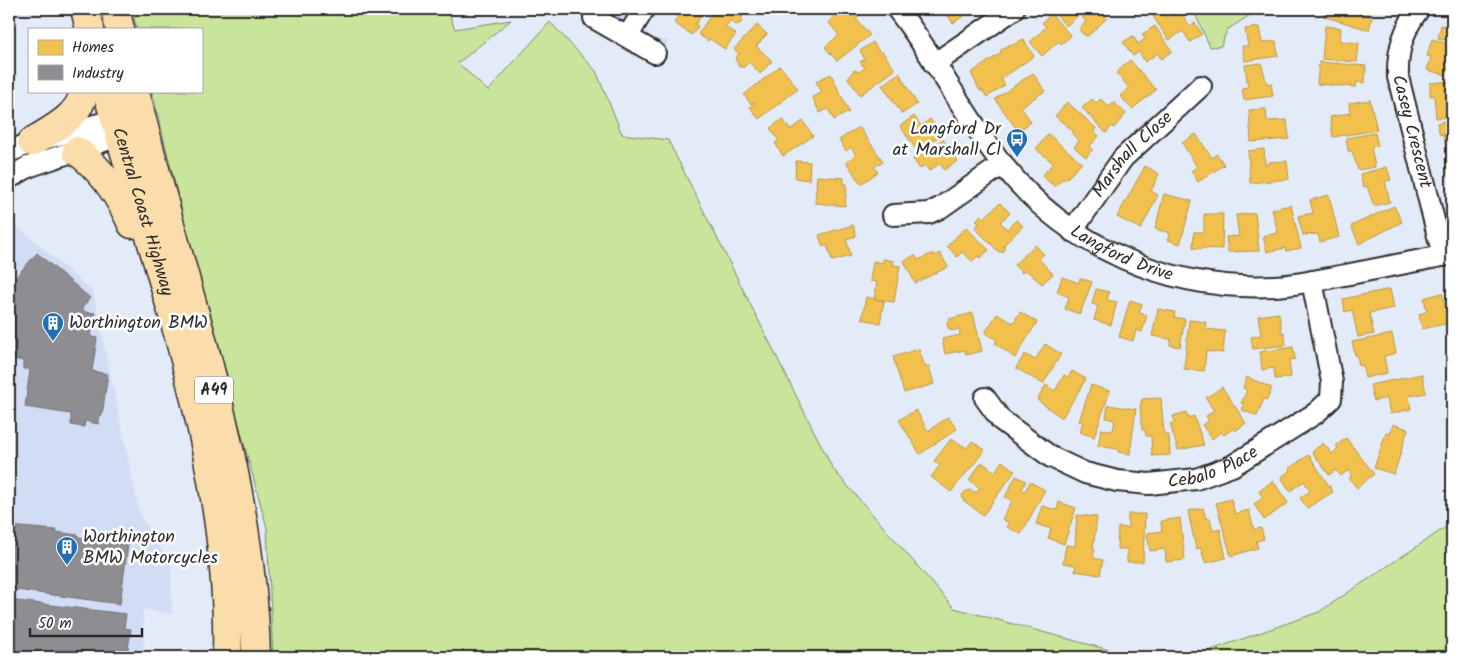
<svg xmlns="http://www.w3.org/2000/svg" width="1461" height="666" font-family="Kalam,sans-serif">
<rect width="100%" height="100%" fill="#e4ebf8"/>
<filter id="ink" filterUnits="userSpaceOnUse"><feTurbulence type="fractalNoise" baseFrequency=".02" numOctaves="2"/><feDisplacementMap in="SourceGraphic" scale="10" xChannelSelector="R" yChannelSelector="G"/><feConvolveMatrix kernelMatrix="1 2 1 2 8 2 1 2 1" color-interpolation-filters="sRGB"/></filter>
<g filter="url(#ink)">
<g fill="#d1ddf4">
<path d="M 574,9 L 604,9 L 620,13 L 654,38 L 669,41 L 656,62 L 587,16 L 573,13 Z"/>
<path d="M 9,219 L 93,292 L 140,515 L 171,564 L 172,614 L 143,609 L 144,657 L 9,657 Z"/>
</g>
<g fill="#c9e59c" stroke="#7a8864">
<path d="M 132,9 L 447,9 L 455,29 L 511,20 L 458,63 L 488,91 L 550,22 L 596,71 L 622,134 L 668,140 L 833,469 L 954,608 L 1135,657 L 273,657 L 267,528 L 190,245 L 152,91 L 201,91 L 201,29 L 137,29 Z"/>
<path d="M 1193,9 L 1263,9 L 1264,13 L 1253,13 L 1227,30 L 1221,46 L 1210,47 Z"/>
<path d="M 1452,523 L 1452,657 L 1191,657 L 1319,612 Z"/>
</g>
<g fill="#f2c14e" stroke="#b69444">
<path d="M 682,9 L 706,9 L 695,25 L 698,26 L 692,35 L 674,23 Z"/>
<path d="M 715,9 L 736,9 L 743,14 L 741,23 L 736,25 L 730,21 L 725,27 L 736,34 L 725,49 L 710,39 L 708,41 L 698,34 Z"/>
<path d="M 843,9 L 853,9 L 859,16 L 856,19 L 870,35 L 837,61 L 825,47 L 839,35 L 828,22 Z"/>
<path d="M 943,9 L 966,9 L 968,13 L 953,23 Z"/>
<path d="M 1062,9 L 1099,9 L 1107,18 L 1088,36 L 1084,35 L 1080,31 L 1080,27 L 1086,22 L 1080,14 L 1066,26 L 1056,14 Z"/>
<path d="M 1162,9 L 1167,18 L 1179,10 L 1190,26 L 1195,23 L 1202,34 L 1190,42 L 1183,31 L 1169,40 L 1152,15 Z"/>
<path d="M 1325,9 L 1370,9 L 1368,16 L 1372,18 L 1369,30 L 1323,16 Z"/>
<path d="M 1452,10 L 1452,42 L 1438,38 L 1441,25 L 1448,27 Z"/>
<path d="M 1051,14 L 1071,36 L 1061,44 L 1059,41 L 1042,56 L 1030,42 L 1046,27 L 1042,23 Z"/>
<path d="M 757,25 L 767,34 L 756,46 L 772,61 L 760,74 L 749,62 L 744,67 L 739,67 L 735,58 L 739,54 L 734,49 Z"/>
<path d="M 1155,26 L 1172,51 L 1161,59 L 1158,53 L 1145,62 L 1139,52 L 1133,56 L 1123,42 L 1133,36 L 1138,44 L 1145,39 L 1142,34 Z"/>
<path d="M 1325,26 L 1341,28 L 1340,41 L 1359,43 L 1357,62 L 1322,59 Z"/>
<path d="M 1259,27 L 1262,43 L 1276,41 L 1278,56 L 1245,61 L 1242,46 L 1248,46 L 1245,29 Z"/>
<path d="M 1023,39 L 1034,56 L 1001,79 L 1005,85 L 987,97 L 982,90 L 980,91 L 971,73 L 1001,53 L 1000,51 L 1010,44 L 1011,46 Z"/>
<path d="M 1432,39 L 1452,45 L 1452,65 L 1449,64 L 1446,75 L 1427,70 L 1431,57 L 1427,56 Z"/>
<path d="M 873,42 L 880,53 L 882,51 L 895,70 L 860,95 L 848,78 L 854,70 L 859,72 L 865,68 L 860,62 L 865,59 L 860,51 Z"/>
<path d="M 1130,60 L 1156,90 L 1132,109 L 1120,96 L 1129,88 L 1116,73 Z"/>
<path d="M 1319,62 L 1366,66 L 1365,83 L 1357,82 L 1356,87 L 1317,84 Z"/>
<path d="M 1261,63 L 1267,84 L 1271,83 L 1273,96 L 1244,100 L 1242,88 L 1248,87 L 1245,65 Z"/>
<path d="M 780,66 L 798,89 L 759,119 L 750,107 L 755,103 L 754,102 L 751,104 L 744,95 Z"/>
<path d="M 899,73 L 917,104 L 902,114 L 882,85 Z"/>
<path d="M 1033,73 L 1045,91 L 1021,107 L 1031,122 L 1018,131 L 995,99 Z"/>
<path d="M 831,74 L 849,112 L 834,120 L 828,109 L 820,113 L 812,97 L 822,93 L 816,81 Z"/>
<path d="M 1452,81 L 1451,117 L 1436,118 L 1434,95 L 1430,96 L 1430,83 Z"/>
<path d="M 1092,99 L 1096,103 L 1101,99 L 1109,107 L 1114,102 L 1126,114 L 1114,128 L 1112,126 L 1106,133 L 1082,108 Z"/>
<path d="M 1370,100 L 1377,130 L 1333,137 L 1330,117 L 1350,113 L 1349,103 Z"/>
<path d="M 1067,102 L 1096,128 L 1094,131 L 1099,136 L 1090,146 L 1093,149 L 1086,157 L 1074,147 L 1079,141 L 1072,134 L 1074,132 L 1055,116 Z"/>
<path d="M 1266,109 L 1267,121 L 1287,120 L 1289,139 L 1251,142 L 1249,110 Z"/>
<path d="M 914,116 L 921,126 L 930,119 L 941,135 L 917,151 L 900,126 Z"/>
<path d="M 783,119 L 790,130 L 803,121 L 813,136 L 783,156 L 775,143 L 779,141 L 770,128 Z"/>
<path d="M 1452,119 L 1452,152 L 1451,153 L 1449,146 L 1446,147 L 1443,134 L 1440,135 L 1437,123 Z"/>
<path d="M 859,127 L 883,161 L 874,167 L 878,172 L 861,184 L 846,162 L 856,155 L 851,147 L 846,151 L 839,140 Z"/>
<path d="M 1375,133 L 1378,146 L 1371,147 L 1375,167 L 1358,170 L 1352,151 L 1348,151 L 1346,138 Z"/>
<path d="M 1048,134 L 1082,163 L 1065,180 L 1063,178 L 1055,187 L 1042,176 L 1053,163 L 1036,149 Z"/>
<path d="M 1196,134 L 1212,158 L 1217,154 L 1224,165 L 1198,182 L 1191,171 L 1197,167 L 1182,143 Z"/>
<path d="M 943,139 L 958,161 L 944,170 L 940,163 L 929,171 L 925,165 L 920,169 L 913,159 Z"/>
<path d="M 1264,149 L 1265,165 L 1268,165 L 1268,162 L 1287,161 L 1289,179 L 1250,183 L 1248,151 Z"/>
<path d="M 1452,156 L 1452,187 L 1445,158 Z"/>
<path d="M 796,161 L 810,162 L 809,180 L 795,178 Z"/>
<path d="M 1145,166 L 1159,174 L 1151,191 L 1158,195 L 1141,229 L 1117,217 Z"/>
<path d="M 1387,167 L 1391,180 L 1385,181 L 1390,202 L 1374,206 L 1367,186 L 1363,187 L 1360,174 Z"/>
<path d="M 817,176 L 844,178 L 844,184 L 847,184 L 845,206 L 815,203 Z"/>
<path d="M 1164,194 L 1192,201 L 1180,244 L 1168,240 L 1170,233 L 1155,229 Z"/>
<path d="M 1329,195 L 1339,237 L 1320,242 L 1318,234 L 1303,235 L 1298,216 L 1313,213 L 1310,200 Z"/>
<path d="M 1000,203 L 1010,213 L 1000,222 L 1007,229 L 1016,220 L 1023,226 L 1004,245 L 1005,249 L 1003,252 L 999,252 L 975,228 L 979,223 L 976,220 L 981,215 L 984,218 Z"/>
<path d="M 1291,205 L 1301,248 L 1286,251 L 1285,248 L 1267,252 L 1263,236 L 1278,233 L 1272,209 Z"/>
<path d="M 1394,206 L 1402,222 L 1359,244 L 1351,226 Z"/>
<path d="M 1255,213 L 1259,251 L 1228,252 L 1226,237 L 1239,236 L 1236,215 Z"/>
<path d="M 1204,214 L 1223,214 L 1222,249 L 1193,248 L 1194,232 L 1204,232 Z"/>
<path d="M 853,225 L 856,236 L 846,239 L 851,256 L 832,261 L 827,245 L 823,247 L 819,235 Z"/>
<path d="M 966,227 L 989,250 L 980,258 L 978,256 L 972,261 L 962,252 L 957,257 L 947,246 Z"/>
<path d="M 1035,245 L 1044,254 L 1039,259 L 1053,274 L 1042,284 L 1026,270 L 1022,273 L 1014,265 Z"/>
<path d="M 933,253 L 934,256 L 940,253 L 948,267 L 915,283 L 904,261 L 915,255 L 918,260 Z"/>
<path d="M 883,259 L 894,261 L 893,265 L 900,266 L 894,302 L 874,299 L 877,282 L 870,281 L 873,261 L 883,263 Z"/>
<path d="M 1062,277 L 1079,283 L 1080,278 L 1092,282 L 1080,314 L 1065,309 L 1069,297 L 1057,292 Z"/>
<path d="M 1096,289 L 1109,292 L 1107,300 L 1117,302 L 1111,325 L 1094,320 L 1098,306 L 1092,304 Z"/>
<path d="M 1390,289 L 1394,308 L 1369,313 L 1374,334 L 1358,337 L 1352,310 L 1345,312 L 1343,299 Z"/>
<path d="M 1442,293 L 1449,323 L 1422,329 L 1419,314 L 1427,312 L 1424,298 Z"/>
<path d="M 866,297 L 884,301 L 880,323 L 862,319 Z"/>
<path d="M 1130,300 L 1142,304 L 1139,313 L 1147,315 L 1142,332 L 1136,330 L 1133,341 L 1119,337 Z"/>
<path d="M 1158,309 L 1175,312 L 1174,317 L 1185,319 L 1180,347 L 1170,345 L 1171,339 L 1152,336 Z"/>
<path d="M 1020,312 L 1037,322 L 1015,358 L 995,343 L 997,340 L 985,333 L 997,314 L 1013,323 Z"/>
<path d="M 973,313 L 982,351 L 966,355 L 965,350 L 945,354 L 942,339 L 960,335 L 959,329 L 952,331 L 948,328 L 947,322 L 949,319 Z"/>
<path d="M 1279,313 L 1282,333 L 1284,332 L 1286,345 L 1253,349 L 1251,337 L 1261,335 L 1258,316 Z"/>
<path d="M 1189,320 L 1206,322 L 1205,329 L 1225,331 L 1223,353 L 1206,351 L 1204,371 L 1184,369 Z"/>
<path d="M 1392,334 L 1396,353 L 1384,356 L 1387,373 L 1365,378 L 1363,365 L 1359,366 L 1357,355 L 1355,355 L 1352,342 Z"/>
<path d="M 1045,344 L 1061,354 L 1043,384 L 1016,368 L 1025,354 L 1035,360 Z"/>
<path d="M 1293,347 L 1295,359 L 1289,360 L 1291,377 L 1275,379 L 1274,368 L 1262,370 L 1260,352 Z"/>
<path d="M 919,349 L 925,367 L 929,366 L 934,384 L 904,393 L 893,357 Z"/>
<path d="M 1072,371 L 1086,379 L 1062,418 L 1037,400 L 1046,385 L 1055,391 L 1064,375 L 1068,377 Z"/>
<path d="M 1422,374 L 1426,393 L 1409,396 L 1411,409 L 1390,414 L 1387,398 L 1374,401 L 1370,385 Z"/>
<path d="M 1247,377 L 1272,388 L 1267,400 L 1264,399 L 1257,416 L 1242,410 L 1244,404 L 1241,403 L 1247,390 L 1243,388 Z"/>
<path d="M 1091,385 L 1110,391 L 1094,437 L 1080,432 L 1083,422 L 1079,421 Z"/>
<path d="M 1222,387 L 1246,423 L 1235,431 L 1234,428 L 1224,435 L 1221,432 L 1212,439 L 1202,425 L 1209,421 L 1206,416 L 1214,411 L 1206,398 Z"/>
<path d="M 1161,398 L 1164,435 L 1169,435 L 1170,455 L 1152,456 L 1151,436 L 1146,436 L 1145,430 L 1142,430 L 1140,406 L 1142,399 Z"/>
<path d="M 1108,405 L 1136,409 L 1130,454 L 1118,452 L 1118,449 L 1098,446 L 1101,429 L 1113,431 L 1115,420 L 1106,418 Z"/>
<path d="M 916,410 L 928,431 L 948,417 L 957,429 L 920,454 L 899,420 Z"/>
<path d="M 1186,412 L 1188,418 L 1194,416 L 1204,445 L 1178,450 L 1170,424 L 1175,422 L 1173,416 Z"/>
<path d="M 1393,424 L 1408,429 L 1394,474 L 1374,468 L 1386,433 L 1390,434 Z"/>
<path d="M 1346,438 L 1374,474 L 1357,488 L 1349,478 L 1352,476 L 1348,470 L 1341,476 L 1336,470 L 1329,475 L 1312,452 L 1323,443 L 1332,454 L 1338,448 L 1336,446 Z"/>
<path d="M 951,439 L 967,448 L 972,441 L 985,450 L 951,492 L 931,477 L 940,465 L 934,461 Z"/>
<path d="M 1309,455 L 1333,492 L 1307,508 L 1300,498 L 1310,491 L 1304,481 L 1290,491 L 1281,477 L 1291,470 L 1289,468 Z"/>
<path d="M 1002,461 L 1015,471 L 983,515 L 963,500 L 962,495 L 966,491 L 971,490 L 976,493 L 980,488 L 969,480 L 982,462 L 995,472 Z"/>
<path d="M 1016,476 L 1026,481 L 1022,489 L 1025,491 L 1030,482 L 1045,490 L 1021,534 L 1007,527 L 1009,523 L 1002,519 L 1012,501 L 1005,497 Z"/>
<path d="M 1273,481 L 1288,503 L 1264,520 L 1254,504 L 1263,498 L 1259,491 Z"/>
<path d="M 1231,499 L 1235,514 L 1249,510 L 1254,530 L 1261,528 L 1264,539 L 1256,541 L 1258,548 L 1231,556 L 1216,503 Z"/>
<path d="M 1059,502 L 1076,508 L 1064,544 L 1048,538 L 1051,529 L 1036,524 L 1042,506 L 1057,510 Z"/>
<path d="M 1203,508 L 1206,519 L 1210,518 L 1213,531 L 1220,529 L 1226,558 L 1205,563 L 1201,548 L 1196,549 L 1188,511 Z"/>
<path d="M 1128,514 L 1145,514 L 1143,562 L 1127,562 L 1127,549 L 1117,549 L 1118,527 L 1128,528 Z"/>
<path d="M 1077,515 L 1097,517 L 1093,549 L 1095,549 L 1093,558 L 1103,560 L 1100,575 L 1075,571 L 1076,565 L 1063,563 L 1066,545 L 1075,546 Z"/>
<path d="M 1180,518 L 1185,560 L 1166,562 L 1165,549 L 1150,551 L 1147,533 L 1162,531 L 1161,521 Z"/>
</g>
<g fill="#8d8d92" stroke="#707073">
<path d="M 37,253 L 90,298 L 82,308 L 85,312 L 95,313 L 91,337 L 97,338 L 92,371 L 108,374 L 102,415 L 99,417 L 98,424 L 85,421 L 84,427 L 71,425 L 71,414 L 25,407 L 30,369 L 23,369 L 23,361 L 9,358 L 11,329 L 9,329 L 9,307 L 14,279 Z"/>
<path d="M 9,526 L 56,530 L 56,532 L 78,535 L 78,537 L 128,544 L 120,604 L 9,589 Z"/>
<path d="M 9,600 L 126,614 L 124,628 L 131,629 L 128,649 L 123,648 L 122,652 L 130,653 L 130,657 L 9,657 Z"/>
</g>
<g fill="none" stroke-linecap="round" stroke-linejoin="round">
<g stroke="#2b2b2b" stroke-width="24">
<g id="minor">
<path id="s1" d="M 897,9 C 936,58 964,116 1003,165 C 1069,248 1169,291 1274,286 C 1298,285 1322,279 1345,275 C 1381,268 1416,261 1452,254"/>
<path id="s2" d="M 1419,9 C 1403,30 1397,51 1398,77 L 1443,256"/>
<path d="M 594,18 L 655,53"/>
<path d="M 628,36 L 644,9"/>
<path d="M 934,64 L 1014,9"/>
<path d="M 9,152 L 32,142 L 129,116"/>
<path d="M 9,178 L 28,167 L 133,131"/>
<path d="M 893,215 L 929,213 L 940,208 L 1003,164"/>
<path id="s3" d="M 1072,231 L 1123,158 L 1201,86"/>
<path id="s4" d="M 985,398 L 1001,420 L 1051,457 L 1085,473 L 1117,481 L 1149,484 L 1196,479 L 1232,466 L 1316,413 L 1331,399 L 1332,382 L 1312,281"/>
</g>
</g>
<g stroke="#2b2b2b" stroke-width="31">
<g id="highway">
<path d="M 85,9 L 90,29"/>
<path d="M 115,9 L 120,29"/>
<path id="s5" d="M 107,91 C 158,273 232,467 227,657"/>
<path d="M 135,91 C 179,279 252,463 256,657"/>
<path d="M 32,142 C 52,129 80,117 84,91"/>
<path d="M 77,151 C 102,170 119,194 132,224"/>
</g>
</g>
<use href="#minor" stroke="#fff" stroke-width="20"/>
<use href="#highway" stroke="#fbddab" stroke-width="28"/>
</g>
</g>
<defs>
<g id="bus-pin" transform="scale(1.125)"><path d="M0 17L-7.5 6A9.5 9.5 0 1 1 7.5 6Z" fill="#1f6fb2" stroke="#fff"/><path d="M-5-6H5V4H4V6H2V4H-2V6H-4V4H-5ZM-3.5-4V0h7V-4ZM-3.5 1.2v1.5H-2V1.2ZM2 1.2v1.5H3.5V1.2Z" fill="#fff"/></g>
<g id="building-pin" transform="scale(1.125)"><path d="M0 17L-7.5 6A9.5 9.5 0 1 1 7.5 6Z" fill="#1f6fb2" stroke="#fff"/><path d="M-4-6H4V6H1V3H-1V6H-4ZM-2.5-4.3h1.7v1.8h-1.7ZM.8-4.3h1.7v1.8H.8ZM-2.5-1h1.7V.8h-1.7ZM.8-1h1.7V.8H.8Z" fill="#fff"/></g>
</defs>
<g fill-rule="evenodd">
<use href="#bus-pin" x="1017" y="139"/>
<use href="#building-pin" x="53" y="323"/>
<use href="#building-pin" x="67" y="547"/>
</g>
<g text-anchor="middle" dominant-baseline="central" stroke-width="5" stroke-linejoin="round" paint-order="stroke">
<rect fill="#fff" stroke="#6b6b6b" stroke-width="1" x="195" y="376.5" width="38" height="27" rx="4"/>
<g font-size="16" font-weight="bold" fill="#2b2b2b">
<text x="214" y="390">A49</text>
</g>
<g font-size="18" fill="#2b2b2b" stroke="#fff" text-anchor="start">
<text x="1001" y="129" text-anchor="end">Langford Dr<tspan x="1001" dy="21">at Marshall Cl</tspan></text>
<text x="69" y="323">Worthington BMW</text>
<text x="83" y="537">Worthington<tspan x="83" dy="21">BMW Motorcycles</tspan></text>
</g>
<g font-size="18" fill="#2b2b2b" stroke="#fff">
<text stroke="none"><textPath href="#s2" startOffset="129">Casey Crescent</textPath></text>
<text stroke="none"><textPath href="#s3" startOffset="98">Marshall Close</textPath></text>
<text stroke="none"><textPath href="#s5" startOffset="126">Central Coast Highway</textPath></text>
<text stroke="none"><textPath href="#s1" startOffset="339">Langford Drive</textPath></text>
<text stroke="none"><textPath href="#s4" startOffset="259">Cebalo Place</textPath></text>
</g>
</g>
<rect width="1461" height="666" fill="none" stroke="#fff" stroke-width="30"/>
<rect x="15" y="15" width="1431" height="636" fill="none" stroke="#2b2b2b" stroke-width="2" filter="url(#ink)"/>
<rect x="28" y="28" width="175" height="65" fill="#ffffff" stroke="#aaaaaa"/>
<rect x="38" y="40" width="25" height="15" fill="#f2c14e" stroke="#aaaaaa"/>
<text x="72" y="52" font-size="15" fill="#2b2b2b">Homes</text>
<rect x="38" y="65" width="25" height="15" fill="#8d8d92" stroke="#aaaaaa"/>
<text x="72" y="78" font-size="15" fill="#2b2b2b">Industry</text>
<path d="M30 628v8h112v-8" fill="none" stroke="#2b2b2b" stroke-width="2.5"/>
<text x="38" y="628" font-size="15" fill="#2b2b2b" stroke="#ffffff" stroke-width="4" paint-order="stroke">50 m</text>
</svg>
